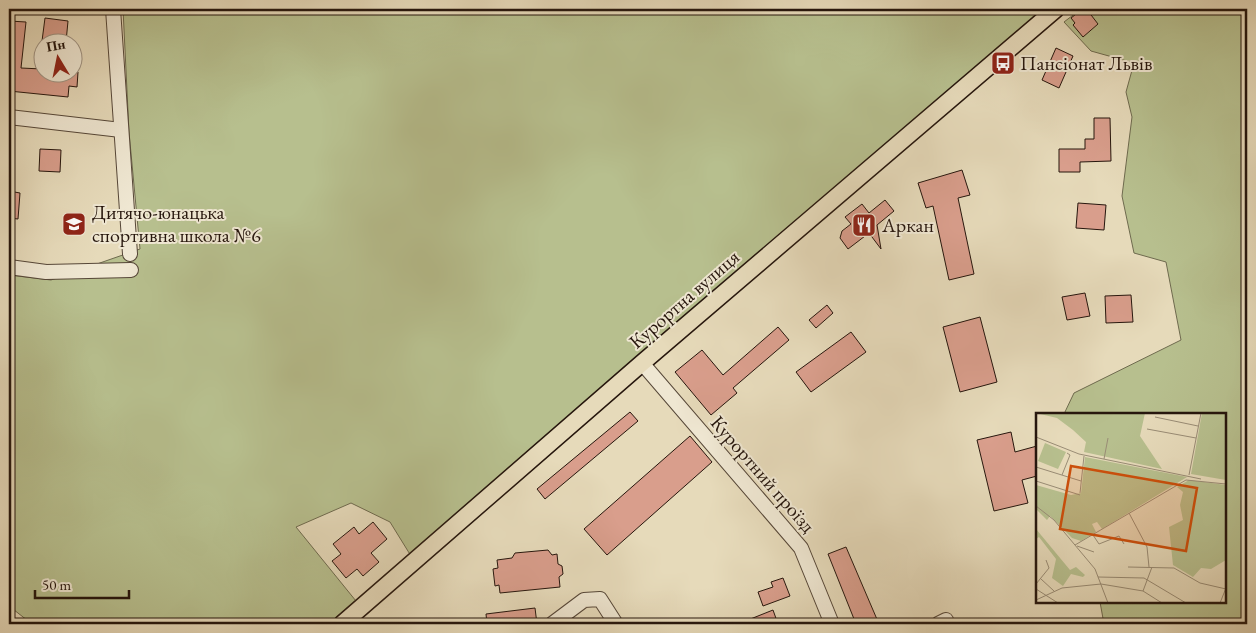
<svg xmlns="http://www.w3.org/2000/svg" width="1256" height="633" font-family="'EB Garamond',serif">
<rect width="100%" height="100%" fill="#e6daba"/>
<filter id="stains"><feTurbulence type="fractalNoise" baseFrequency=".004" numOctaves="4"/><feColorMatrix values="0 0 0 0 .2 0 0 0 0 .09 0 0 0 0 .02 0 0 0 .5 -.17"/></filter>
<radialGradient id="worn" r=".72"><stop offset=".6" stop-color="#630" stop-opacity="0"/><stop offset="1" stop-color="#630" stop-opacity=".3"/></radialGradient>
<g fill="#b7bf8e" stroke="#6e6a4e">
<path d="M 123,9 L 1046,9 L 773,240 L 411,556 L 390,522 L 351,503 L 296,527 L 356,601 L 328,624 L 32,624 L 9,606 L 9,275 L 51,280 L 140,249 L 129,132 Z"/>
<path d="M 1081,9 L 1247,9 L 1247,624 L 1104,624 L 1100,602 L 1225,602 L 1225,414 L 1064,414 L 1074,393 L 1181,340 L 1166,262 L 1134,253 L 1122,196 L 1132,117 L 1126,92 L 1134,63 L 1091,51 L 1064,22 Z"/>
</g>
<g fill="#d99e8c" stroke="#26160d">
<path d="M 1080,11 L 1084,15 L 1088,11 L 1098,24 L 1083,37 L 1073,25 L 1075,23 L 1071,18 Z"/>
<path d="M 45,18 L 68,21 L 66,42 L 42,41 Z"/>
<path d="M 9,21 L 26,22 L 21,68 L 42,69 L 42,72 L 78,72 L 77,87 L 69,86 L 68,97 L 9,91 Z"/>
<path d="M 1056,48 L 1073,56 L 1059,88 L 1042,80 Z"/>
<path d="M 1094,118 L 1110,118 L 1111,161 L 1080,162 L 1080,172 L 1059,172 L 1059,149 L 1085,149 L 1085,139 L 1094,139 Z"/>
<path d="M 40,149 L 61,150 L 60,172 L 39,171 Z"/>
<path d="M 962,170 L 970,195 L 958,198 L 974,274 L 949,280 L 933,206 L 926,208 L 918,183 Z"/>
<path d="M 9,191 L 20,193 L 18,219 L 9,218 Z"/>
<path d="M 885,200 L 894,211 L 877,225 L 881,249 L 869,233 L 848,249 L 840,238 L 842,231 L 851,224 L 845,217 L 862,204 L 869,213 Z"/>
<path d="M 1078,203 L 1106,205 L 1104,230 L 1076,228 Z"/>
<path d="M 1085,293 L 1090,316 L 1067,320 L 1062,297 Z"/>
<path d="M 1131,295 L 1133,322 L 1106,323 L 1105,296 Z"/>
<path d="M 827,305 L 833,313 L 816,328 L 809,320 Z"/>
<path d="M 980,317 L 997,382 L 960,392 L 943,327 Z"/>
<path d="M 778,327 L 789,340 L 733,388 L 737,393 L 711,415 L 675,372 L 702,350 L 723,375 Z"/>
<path d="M 851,332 L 866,352 L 811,392 L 796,372 Z"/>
<path d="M 630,412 L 638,421 L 545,499 L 537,489 Z"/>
<path d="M 1011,432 L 1015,452 L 1037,446 L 1037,476 L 1022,480 L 1028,503 L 994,511 L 977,440 Z"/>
<path d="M 690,436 L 712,462 L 607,555 L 584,529 Z"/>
<path d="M 373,522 L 387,539 L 371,553 L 379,562 L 363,576 L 357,569 L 346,578 L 332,561 L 341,554 L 333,544 L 354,527 L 359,534 Z"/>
<path d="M 846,547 L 879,624 L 856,624 L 828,554 Z"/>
<path d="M 548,550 L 552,555 L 557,554 L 558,564 L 562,566 L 563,574 L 559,577 L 560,587 L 500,593 L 499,585 L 495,586 L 493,569 L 498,568 L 497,560 L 512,558 L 515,553 Z"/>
<path d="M 783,578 L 790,596 L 763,606 L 758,592 L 773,587 L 771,582 Z"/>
<path d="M 535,608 L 537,624 L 487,624 L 486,614 Z"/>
<path d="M 773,610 L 778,624 L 738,624 Z"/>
</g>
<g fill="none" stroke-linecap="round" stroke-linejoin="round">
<g stroke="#564738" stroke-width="16">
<g id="minor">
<path d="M 113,9 L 130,254"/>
<path d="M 9,117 L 121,130"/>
<path d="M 9,267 L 46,272 L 131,270"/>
<path d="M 642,363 L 801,548 L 832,624"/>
<path d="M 552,624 L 584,600 L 600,599 L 616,624"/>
<path d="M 938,624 L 946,620"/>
</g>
</g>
<g stroke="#26160d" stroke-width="19">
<path id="major" d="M 342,624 L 642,363 L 1056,9"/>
</g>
<use href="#minor" stroke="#efe7d2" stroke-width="14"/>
<use href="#major" stroke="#e6daba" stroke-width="16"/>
</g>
<defs>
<g id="bus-square" transform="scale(1.25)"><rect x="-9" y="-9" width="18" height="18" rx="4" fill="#8f2418" stroke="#efe7d2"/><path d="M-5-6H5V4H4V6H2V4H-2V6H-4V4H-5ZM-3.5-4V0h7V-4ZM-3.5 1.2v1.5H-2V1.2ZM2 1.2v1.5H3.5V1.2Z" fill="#fff"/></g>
<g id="school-square" transform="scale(1.25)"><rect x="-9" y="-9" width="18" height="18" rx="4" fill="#8f2418" stroke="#efe7d2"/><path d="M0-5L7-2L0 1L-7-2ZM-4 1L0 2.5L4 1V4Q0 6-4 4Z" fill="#fff"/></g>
<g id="restaurant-square" transform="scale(1.25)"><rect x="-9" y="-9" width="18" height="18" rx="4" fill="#8f2418" stroke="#efe7d2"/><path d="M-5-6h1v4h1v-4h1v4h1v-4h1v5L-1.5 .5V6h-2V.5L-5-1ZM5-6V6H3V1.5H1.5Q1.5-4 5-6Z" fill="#fff"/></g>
</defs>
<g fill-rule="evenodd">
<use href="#bus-square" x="1003" y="63"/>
<use href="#school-square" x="74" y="224"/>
<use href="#restaurant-square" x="864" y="225"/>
</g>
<g text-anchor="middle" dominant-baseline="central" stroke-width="4" stroke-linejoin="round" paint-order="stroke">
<g font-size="20" fill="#26160d" stroke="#efe7d2" text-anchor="start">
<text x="1020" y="63">Пансіонат Львів</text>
<text x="92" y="212">Дитячо-юнацька<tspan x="92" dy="23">спортивна школа №6</tspan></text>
<text x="882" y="225">Аркан</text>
</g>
<g font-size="20" fill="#26160d" stroke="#efe7d2">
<text transform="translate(684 299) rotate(-41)">Курортна вулиця</text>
<text transform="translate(763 474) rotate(49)">Курортний проїзд</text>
</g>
</g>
<g transform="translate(1036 413)">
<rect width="190" height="190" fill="#e6daba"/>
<path d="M 0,0 L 109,0 L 104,23 L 126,56 L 48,39 L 50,29 L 37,17 L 21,5 ZM 166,0 L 190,0 L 190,67 L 155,61 ZM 9,30 L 30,39 L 22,56 L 2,48 ZM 49,44 L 151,64 L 66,116 L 61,109 L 56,111 L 60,119 L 45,128 L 36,125 L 14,103 L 11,107 L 0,96 L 0,72 L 35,82 L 45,80 ZM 153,67 L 190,72 L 190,147 L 175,156 L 165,155 L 157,164 L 137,152 L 133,114 L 147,107 L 144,92 L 147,79 L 141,74 ZM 0,116 L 34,157 L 40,154 L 49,162 L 47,164 L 35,161 L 27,173 L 16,165 L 20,146 L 3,124 L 0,126 Z" fill="#b7bf8e"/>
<path fill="none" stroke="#998c75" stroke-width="1" d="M 119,4 L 162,13M 111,16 L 160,25M 0,24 L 43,41 L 165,66M 68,46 L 72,25M 0,54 L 45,68M 26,62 L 34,42 L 31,40M 153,62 L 165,0M 0,68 L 44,82M 44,80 L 48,43M 0,93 L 18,107 L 59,156 L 72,190M 93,100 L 111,134M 57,122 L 63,131 L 83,123 L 88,131M 39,132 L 150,67 L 190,71M 41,133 L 58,139M 111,134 L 113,154M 92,154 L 138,155 L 164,170 L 190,176M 62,164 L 108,165 L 150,190M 5,166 L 18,178M 0,171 L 13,155 L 10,147M 0,176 L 22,190M 107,178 L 116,154M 0,187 L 26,175 L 65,171 L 107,178 L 126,190M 184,190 L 190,175"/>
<path fill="#cb4f0c" fill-opacity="0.15" stroke="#cb4f0c" stroke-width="2.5" d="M 35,53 L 161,75 L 150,138 L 24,116 Z"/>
<rect width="190" height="190" fill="none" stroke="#26160d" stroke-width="2.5"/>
</g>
<rect width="1256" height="633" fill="none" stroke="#e6daba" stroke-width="30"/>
<rect x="10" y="10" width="1236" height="613" fill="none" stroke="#26160d" stroke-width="2.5"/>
<rect x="15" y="15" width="1226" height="603" fill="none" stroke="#26160d"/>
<g transform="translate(58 58) rotate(350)"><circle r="24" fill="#efe7d2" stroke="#9f9383"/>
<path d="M0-4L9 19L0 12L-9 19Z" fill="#8f2418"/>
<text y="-8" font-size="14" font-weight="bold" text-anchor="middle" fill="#26160d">Пн</text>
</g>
<path d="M35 590v8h94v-8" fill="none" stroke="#26160d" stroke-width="2.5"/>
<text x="42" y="590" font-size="15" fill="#26160d" stroke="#efe7d2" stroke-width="4" paint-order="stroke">50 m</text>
<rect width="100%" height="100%" filter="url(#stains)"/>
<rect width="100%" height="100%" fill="url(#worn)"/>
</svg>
